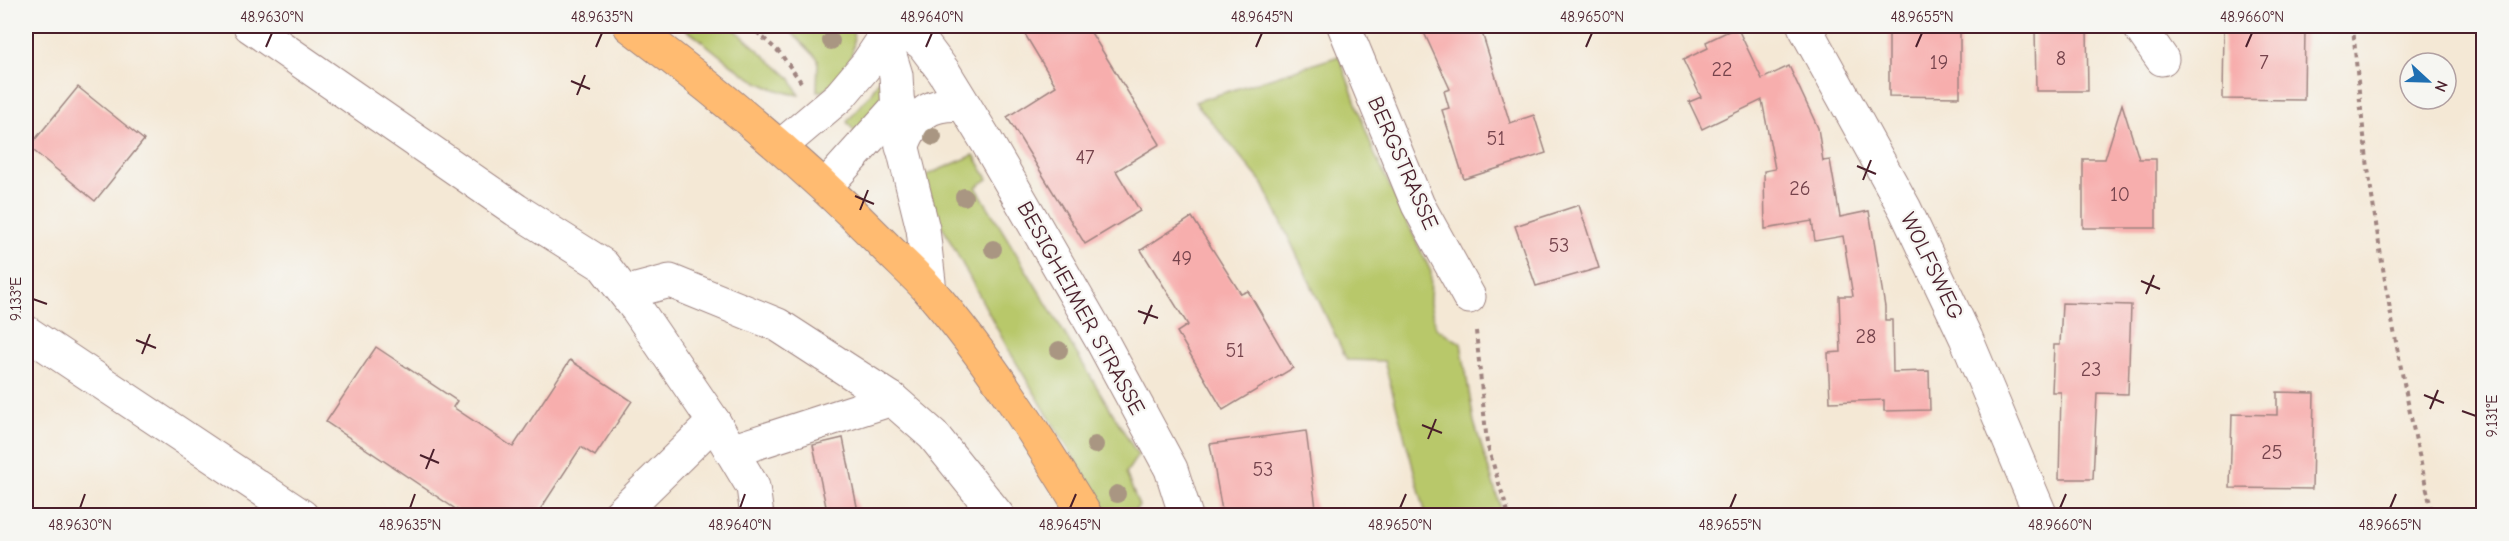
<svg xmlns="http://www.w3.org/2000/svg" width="2509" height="541" font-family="'Comic Neue',sans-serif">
<rect width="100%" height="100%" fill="#f6f6f2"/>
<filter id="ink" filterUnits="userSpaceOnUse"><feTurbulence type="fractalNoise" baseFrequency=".0167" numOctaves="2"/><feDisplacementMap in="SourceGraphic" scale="12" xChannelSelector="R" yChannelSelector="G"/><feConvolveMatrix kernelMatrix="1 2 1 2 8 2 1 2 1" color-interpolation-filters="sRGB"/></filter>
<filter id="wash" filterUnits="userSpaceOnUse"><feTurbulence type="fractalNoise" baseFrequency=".008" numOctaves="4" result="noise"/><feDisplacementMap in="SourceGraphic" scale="24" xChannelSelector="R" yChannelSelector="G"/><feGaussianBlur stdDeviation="1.35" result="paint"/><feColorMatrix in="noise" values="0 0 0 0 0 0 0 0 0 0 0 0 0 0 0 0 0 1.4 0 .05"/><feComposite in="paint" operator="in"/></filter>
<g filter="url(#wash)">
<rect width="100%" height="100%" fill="#f4e8d5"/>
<g fill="#b8c86a" stroke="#81744a" stroke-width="1.5">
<path d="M 681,26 L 731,26 L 791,79 L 799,95 C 747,88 722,53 681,26 Z"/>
<path d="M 760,26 L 852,26 C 859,57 845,69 825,91 L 817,91 L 818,59 L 788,29 L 765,31 Z"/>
<path d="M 1339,56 L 1374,153 L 1431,272 L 1430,304 L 1436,328 L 1461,343 L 1474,422 L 1503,515 L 1426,515 L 1384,361 L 1347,360 L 1263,184 L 1195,102 Z"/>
<path d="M 883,73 L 882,104 L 859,137 L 847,122 L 871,93 Z"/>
<path d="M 974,155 L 988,179 L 976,187 L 1138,455 L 1126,473 L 1139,506 L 1130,515 L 1108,515 L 1008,349 L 934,211 L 922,177 Z"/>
</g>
<g id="blocks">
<g fill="#f7aead">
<path d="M 1020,26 L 1087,26 L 1160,144 L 1116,171 L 1140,211 L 1085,244 L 1007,117 L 1056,86 Z"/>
<path d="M 1421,26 L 1480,26 L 1510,123 L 1534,115 L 1546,153 L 1464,179 L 1442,110 L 1449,108 L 1444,91 L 1450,89 Z"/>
<path d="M 1889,26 L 1960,26 L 1960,97 L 1889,96 Z"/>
<path d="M 2035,26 L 2087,26 L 2088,91 L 2036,91 Z"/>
<path d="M 2224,26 L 2305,26 L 2304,100 L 2223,99 Z"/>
<path d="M 1737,27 L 1762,79 L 1789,66 L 1818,128 L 1823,161 L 1830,160 L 1840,217 L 1869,211 L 1885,307 L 1885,320 L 1892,320 L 1893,372 L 1929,371 L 1930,410 L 1884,411 L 1884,400 L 1830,402 L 1828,353 L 1841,352 L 1839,296 L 1853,296 L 1843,236 L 1815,241 L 1812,221 L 1765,229 L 1764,171 L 1775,169 L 1762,100 L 1702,129 L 1689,102 L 1701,97 L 1683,60 L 1708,48 L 1706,42 Z"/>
<path d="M 78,87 L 144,140 L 95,201 L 29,147 Z"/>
<path d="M 2122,104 L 2139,159 L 2156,159 L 2156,228 L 2083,228 L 2083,159 L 2105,159 Z"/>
<path d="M 1579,205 L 1599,268 L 1536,286 L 1515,226 Z"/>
<path d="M 1192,217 L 1241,294 L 1248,291 L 1293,368 L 1223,410 L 1177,332 L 1188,325 L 1141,250 Z"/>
<path d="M 2062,303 L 2131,305 L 2128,394 L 2097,393 L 2093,479 L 2059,479 L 2061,392 L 2052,392 L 2054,345 L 2060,345 Z"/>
<path d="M 376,347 L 457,401 L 453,407 L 513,447 L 570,360 L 632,401 L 595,456 L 581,447 L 536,516 L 466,516 L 326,422 Z"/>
<path d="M 2277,392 L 2314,393 L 2312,489 L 2230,488 L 2232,414 L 2277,415 Z"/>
<path d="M 1306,431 L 1317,516 L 1223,516 L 1210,444 Z"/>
<path d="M 843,438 L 859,516 L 828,516 L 813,445 Z"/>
</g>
</g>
</g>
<g filter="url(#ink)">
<use href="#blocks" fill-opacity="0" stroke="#9f8480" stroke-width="1.5"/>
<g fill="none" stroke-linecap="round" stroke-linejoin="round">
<g stroke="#9f8480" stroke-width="35">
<g id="minor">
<path d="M 250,26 L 516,210 L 603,265 L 637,309 L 714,422 L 753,487 L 757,516"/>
<path d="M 881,26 L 896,75 L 899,132 L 923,229 L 930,291"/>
<path d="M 1344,26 L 1418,205 L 1469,297"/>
<path d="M 1804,26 L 1905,209 L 1966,338 L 2041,516"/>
<path d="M 2139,26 L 2162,59"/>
<path d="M 781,146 L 840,96 L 867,64 L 885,37 L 906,32 L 923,44 L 944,72 L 987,142 L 1102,341 L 1171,469 L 1186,516"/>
<path d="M 902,147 C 915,115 927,102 964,105"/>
<path d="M 826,186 L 899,105"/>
<path d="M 625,293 L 670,281 L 778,325 L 892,399"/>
<path d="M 26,332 L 302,516"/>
<path d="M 731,451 L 892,399 L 933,435 L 998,516"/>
<path d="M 618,516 L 714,422"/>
</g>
</g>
<g stroke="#9f8480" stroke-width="35">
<path id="major" d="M 630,26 C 718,92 801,161 878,239 C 895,257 914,273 930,291 C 987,357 1040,440 1086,516"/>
</g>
<g stroke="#9f8480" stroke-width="4" stroke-dasharray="4.5 4.5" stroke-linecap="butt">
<path d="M 750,26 L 780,53 L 801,82"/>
<path d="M 2353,26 C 2366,190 2395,355 2433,516"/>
<path d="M 1476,331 L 1487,444 L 1509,516"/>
</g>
<use href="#minor" stroke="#fff" stroke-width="33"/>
<use href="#major" stroke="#ffbb71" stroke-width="33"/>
</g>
<g fill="#a99682">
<circle cx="831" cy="41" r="9"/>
<circle cx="933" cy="137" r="9"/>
<circle cx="964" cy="197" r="9"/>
<circle cx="993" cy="249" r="9"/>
<circle cx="1059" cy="350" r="9"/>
<circle cx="1095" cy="445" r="9"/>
<circle cx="1117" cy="494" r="9"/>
</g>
</g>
<path fill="none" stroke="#4a1f2b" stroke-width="2" d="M 266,47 L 272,33M 596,47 L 602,33M 926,47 L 932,33M 1256,47 L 1262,33M 1586,47 L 1592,33M 1916,47 L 1922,33M 2246,47 L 2252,33M 571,81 L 590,89M 577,95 L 585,75M 1857,166 L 1876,174M 1863,180 L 1871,160M 855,196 L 874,204M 860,210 L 868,190M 2141,281 L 2160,289M 2146,294 L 2154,275M 33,299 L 47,304M 1138,311 L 1158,318M 1144,324 L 1152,305M 136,340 L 156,348M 142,354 L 150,334M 2424,395 L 2444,403M 2430,409 L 2438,390M 2462,411 L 2476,416M 1422,425 L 1442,433M 1428,439 L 1436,419M 420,455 L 439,463M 426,469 L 434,449M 80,508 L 85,494M 410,508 L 415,494M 740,508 L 745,494M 1070,508 L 1076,494M 1400,508 L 1406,494M 1730,508 L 1736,494M 2060,508 L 2066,494M 2390,508 L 2396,494"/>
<g text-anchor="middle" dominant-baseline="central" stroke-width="4.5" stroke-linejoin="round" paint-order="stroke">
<g font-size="20" fill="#75434c">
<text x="2061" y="58">8</text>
<text x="1939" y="62">19</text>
<text x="2264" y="62">7</text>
<text x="1722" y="69">22</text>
<text x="1496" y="138">51</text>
<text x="1085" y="157">47</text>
<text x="1800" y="188">26</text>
<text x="2120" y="194">10</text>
<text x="1559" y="245">53</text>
<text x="1182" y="258">49</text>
<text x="1866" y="336">28</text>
<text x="1235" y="350">51</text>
<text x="2091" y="369">23</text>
<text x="2272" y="452">25</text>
<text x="1263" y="469">53</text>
</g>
<g font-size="22" fill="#4a1f2b" stroke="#f6f6f2">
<text transform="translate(1403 163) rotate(66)">BERGSTRASSE</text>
<text transform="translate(1932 266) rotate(64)">WOLFSWEG</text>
<text transform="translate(1081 308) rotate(61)">BESIGHEIMER STRASSE</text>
</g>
</g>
<rect width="2509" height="541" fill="none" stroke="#f6f6f2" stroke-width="66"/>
<g transform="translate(2428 81) rotate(112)"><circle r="28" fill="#f6f6f2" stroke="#b1a0a2" stroke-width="1.5"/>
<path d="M0-4.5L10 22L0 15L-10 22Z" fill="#1f6fb2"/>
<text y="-9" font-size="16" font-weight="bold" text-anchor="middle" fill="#4a1f2b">N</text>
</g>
<rect x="33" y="33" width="2443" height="475" fill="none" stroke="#4a1f2b" stroke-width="2"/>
<g font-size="15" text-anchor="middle" fill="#4a1f2b">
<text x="272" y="22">48.9630°N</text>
<text x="602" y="22">48.9635°N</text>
<text x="932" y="22">48.9640°N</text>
<text x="1262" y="22">48.9645°N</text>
<text x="1592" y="22">48.9650°N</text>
<text x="1922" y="22">48.9655°N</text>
<text x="2252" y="22">48.9660°N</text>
<text transform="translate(16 299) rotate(-90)" y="5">9.133°E</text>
<text transform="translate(2492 416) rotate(-90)" y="5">9.131°E</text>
<text x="80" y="530">48.9630°N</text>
<text x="410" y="530">48.9635°N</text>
<text x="740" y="530">48.9640°N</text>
<text x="1070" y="530">48.9645°N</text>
<text x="1400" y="530">48.9650°N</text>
<text x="1730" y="530">48.9655°N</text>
<text x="2060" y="530">48.9660°N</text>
<text x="2390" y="530">48.9665°N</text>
</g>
</svg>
